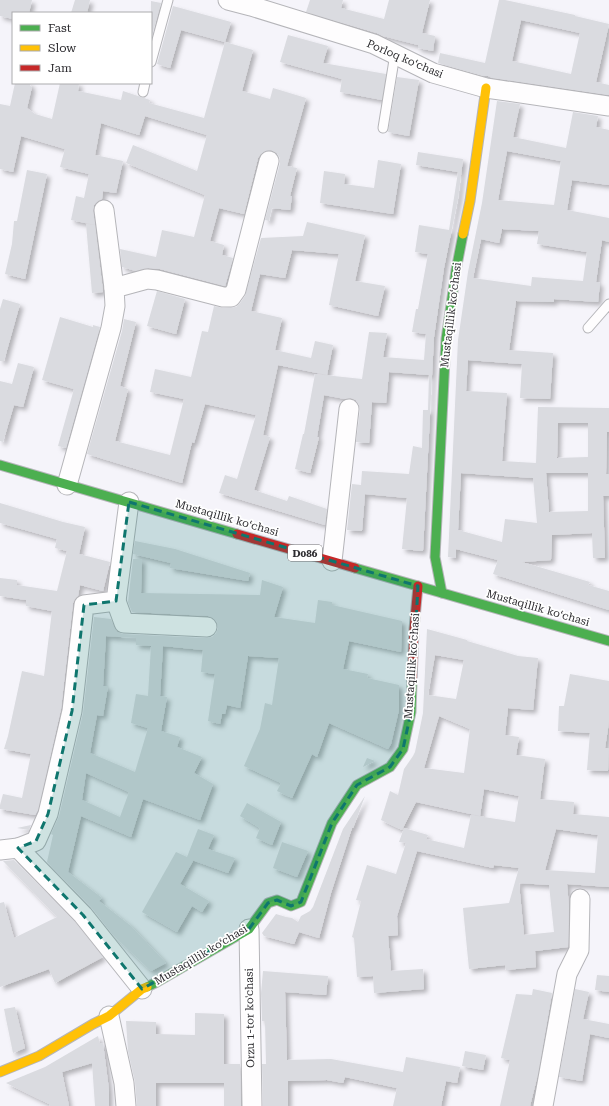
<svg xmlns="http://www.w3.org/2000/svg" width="609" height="1106" font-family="'Roboto Serif',serif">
<defs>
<filter id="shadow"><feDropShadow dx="3.5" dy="3.5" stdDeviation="2" flood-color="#0004"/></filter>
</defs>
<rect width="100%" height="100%" fill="#f5f4fa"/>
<g fill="#dadbe0" fill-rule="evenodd" filter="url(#shadow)">
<path d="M 0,0 L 32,0 L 29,13 L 13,13 L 13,19 L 0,16 Z"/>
<path d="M 75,0 L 90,0 L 87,13 L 71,13 Z"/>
<path d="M 310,0 L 343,0 L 341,8 L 384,19 L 389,0 L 430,0 L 422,33 L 435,36 L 433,51 L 418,48 L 418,45 L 383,36 L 377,33 L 306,12 Z"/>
<path d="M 499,0 L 505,0 L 575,15 L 575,16 L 609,24 L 596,82 L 609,85 L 609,95 L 493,78 L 488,76 L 484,76 L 438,63 L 440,53 L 485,63 ZM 521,20 L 580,33 L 571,74 L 512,61 Z"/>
<path d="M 151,1 L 161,3 L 151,39 Z"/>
<path d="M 173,6 L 231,22 L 225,42 L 181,30 L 170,68 L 157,64 Z"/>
<path d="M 288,35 L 328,46 L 323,63 L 386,74 L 382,100 L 340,92 L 342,79 L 280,62 Z"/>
<path d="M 225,42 L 253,50 L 242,91 L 270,99 L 273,88 L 306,98 L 287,166 L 297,168 L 290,196 L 292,196 L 290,210 L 272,208 L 269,221 L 265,220 L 280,163 L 280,158 L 277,153 L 271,150 L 266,151 L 261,154 L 258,158 L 244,214 L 219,208 L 210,241 L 224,245 L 222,255 L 233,258 L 225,286 L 160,269 L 148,268 L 136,271 L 122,267 L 120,249 L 156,257 L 162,230 L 194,237 L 205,195 L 126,163 L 133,145 L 197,171 L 207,135 L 145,116 L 139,135 L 101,123 L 95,155 L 123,161 L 116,193 L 103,191 L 102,199 L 97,202 L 94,205 L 93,211 L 95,225 L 71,220 L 76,196 L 84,198 L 89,174 L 60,167 L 65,149 L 21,136 L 13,172 L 0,169 L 0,104 L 10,106 L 15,83 L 31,83 L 30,86 L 32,87 L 27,108 L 35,114 L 52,119 L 60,83 L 79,83 L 78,91 L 121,100 L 123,91 L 150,100 L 149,103 L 204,118 Z"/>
<path d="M 397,77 L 419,80 L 409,136 L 388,132 Z"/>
<path d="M 497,101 L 520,104 L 513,137 L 566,148 L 573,112 L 598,116 L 596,127 L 609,130 L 609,185 L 572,180 L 567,210 L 609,218 L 609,242 L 602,240 L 596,282 L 600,283 L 598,302 L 554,299 L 554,302 L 516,301 L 509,350 L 553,353 L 550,399 L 520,398 L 522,364 L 468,360 L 466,391 L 507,393 L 502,461 L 536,463 L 538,407 L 609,408 L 609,432 L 607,432 L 606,474 L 609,474 L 609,496 L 603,496 L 605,558 L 593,558 L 592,533 L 552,535 L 551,560 L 522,562 L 590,582 L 588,585 L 609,591 L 609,610 L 493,574 L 498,560 L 456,549 L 456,558 L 448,557 L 458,340 L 468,272 L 482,203 ZM 507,151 L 561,161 L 554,205 L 498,200 ZM 502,229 L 539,231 L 537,244 L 587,252 L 583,281 L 532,277 L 531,286 L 473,278 L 481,239 L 499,243 ZM 558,423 L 588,423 L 588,457 L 557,458 ZM 461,473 L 533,478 L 537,523 L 505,519 L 502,542 L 458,530 ZM 546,473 L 588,473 L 588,511 L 549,512 Z"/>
<path d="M 418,152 L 463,159 L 458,199 L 444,268 L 434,337 L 423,551 L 402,549 L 407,498 L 365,494 L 362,531 L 347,530 L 352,484 L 361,485 L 362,471 L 409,474 L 413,446 L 422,448 L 423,410 L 428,410 L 429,375 L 389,372 L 386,403 L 372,402 L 369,443 L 356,442 L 360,410 L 359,405 L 356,400 L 351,398 L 345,399 L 324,395 L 317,437 L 319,437 L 310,473 L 295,469 L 303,434 L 304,434 L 315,374 L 362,379 L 369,332 L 387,333 L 383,357 L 424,360 L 426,334 L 412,332 L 416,309 L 418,309 L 428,254 L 415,252 L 419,225 L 449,230 L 458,172 L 416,165 Z"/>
<path d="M 378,160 L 401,164 L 393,214 L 320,203 L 324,171 L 345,174 L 344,184 L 374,188 Z"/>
<path d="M 27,170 L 47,174 L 25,279 L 5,274 L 12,244 L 14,221 L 17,221 Z"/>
<path d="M 307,222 L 365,235 L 355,281 L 385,286 L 378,316 L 329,305 L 339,254 L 292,250 L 285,278 L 260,274 L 251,311 L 282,318 L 275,350 L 311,358 L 315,341 L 333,345 L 327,375 L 278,365 L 263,435 L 270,437 L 254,490 L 287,501 L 289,496 L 327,509 L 325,525 L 219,493 L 225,475 L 237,479 L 256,415 L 205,404 L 194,443 L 192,442 L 182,483 L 87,454 L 122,331 L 124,319 L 136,322 L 120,386 L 128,389 L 115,441 L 170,455 L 184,399 L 150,392 L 155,369 L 191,377 L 202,331 L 208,332 L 214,306 L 223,308 L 236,307 L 240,303 L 245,296 L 261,238 L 303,236 Z"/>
<path d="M 86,224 L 95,225 L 103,292 L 92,293 Z"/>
<path d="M 157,291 L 185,299 L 176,334 L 147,326 Z"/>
<path d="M 3,299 L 20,304 L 4,361 L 0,361 L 0,309 Z"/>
<path d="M 60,317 L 93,327 L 93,325 L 100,327 L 66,448 L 58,446 L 74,389 L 42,380 Z"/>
<path d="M 18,363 L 34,367 L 23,407 L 14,405 L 3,442 L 0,441 L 0,381 L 12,384 Z"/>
<path d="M 0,503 L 63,522 L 85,527 L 79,554 L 110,562 L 103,591 L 80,585 L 78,596 L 75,599 L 73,603 L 61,709 L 38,810 L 35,815 L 0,809 L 0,805 L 3,794 L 22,798 L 31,754 L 4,749 L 8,736 L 22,671 L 44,676 L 52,611 L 26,606 L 26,600 L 0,596 L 0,578 L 17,580 L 17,585 L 57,591 L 67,551 L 55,548 L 57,539 L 0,523 Z"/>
<path d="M 135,541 L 175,549 L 250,573 L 248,581 L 170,568 L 171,563 L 133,554 Z"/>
<path d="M 133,559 L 142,559 L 141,593 L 260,595 L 262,580 L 283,587 L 274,617 L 315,623 L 318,600 L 332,602 L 332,605 L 402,621 L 401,652 L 349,641 L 343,669 L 368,674 L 367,678 L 399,685 L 399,710 L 391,744 L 388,749 L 329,723 L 317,757 L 312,754 L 292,798 L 277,791 L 281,783 L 244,766 L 260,729 L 265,703 L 272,705 L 279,658 L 248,656 L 240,708 L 227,705 L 225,714 L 222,714 L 220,724 L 208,721 L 215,674 L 201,672 L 203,650 L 163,646 L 160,696 L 167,697 L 161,731 L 180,737 L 177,747 L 202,757 L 194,773 L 213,784 L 200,820 L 143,799 L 131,837 L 81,816 L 68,872 L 102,898 L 99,901 L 131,926 L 166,963 L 151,971 L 113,935 L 91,907 L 47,862 L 53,835 L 51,834 L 59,816 L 83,713 L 94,617 L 111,619 L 114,627 L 117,632 L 123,634 L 206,638 L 212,637 L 216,633 L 218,628 L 217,622 L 213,618 L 208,616 L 132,612 L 128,602 ZM 106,636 L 136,638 L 136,645 L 151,646 L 148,696 L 136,694 L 131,723 L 148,728 L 135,772 L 90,753 L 97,715 L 103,716 L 108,686 L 103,686 ZM 86,773 L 129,792 L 120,817 L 82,800 Z"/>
<path d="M 427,629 L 467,640 L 467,641 L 518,656 L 538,658 L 533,710 L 508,708 L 505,735 L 519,737 L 516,755 L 545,759 L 540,799 L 574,802 L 573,814 L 609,817 L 609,887 L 567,884 L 569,907 L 568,947 L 535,951 L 536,967 L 506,970 L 505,965 L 469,969 L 463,908 L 509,903 L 519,868 L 494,865 L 493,868 L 417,851 L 397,916 L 398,935 L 388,936 L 391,971 L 423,969 L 424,989 L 374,993 L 373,976 L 357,977 L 354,938 L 352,937 L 361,901 L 356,900 L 367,865 L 396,874 L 406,843 L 399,842 L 404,828 L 428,835 L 426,839 L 464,848 L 471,815 L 515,822 L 519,796 L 484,789 L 480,816 L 416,802 L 402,830 L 381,820 L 390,791 L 398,795 L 404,769 L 413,756 L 415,752 L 423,713 ZM 435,655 L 464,660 L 456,699 L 428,695 ZM 439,716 L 470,729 L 464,773 L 424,768 ZM 556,829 L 598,835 L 595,873 L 545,870 ZM 519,883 L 549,885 L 554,932 L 524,935 Z"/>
<path d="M 570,674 L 609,681 L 609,722 L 605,748 L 609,748 L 608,771 L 587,770 L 590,733 L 558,731 L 559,706 L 564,706 Z"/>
<path d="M 367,758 L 375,761 L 363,767 Z"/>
<path d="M 365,796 L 353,828 L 352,828 L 331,893 L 319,938 L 299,932 L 294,944 L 264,936 L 262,933 L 276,914 L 286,917 L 292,918 L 298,922 L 301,916 L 310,911 L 313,907 L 343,829 Z"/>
<path d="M 247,803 L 281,822 L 272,845 L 256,838 L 260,828 L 240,816 Z"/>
<path d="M 31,825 L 29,830 L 17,828 Z"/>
<path d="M 198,829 L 214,835 L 208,849 L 235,858 L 228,873 L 192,860 L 193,861 L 180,884 L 209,901 L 202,912 L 192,906 L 177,932 L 142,912 L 176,852 L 187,857 Z"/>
<path d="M 282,842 L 308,851 L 297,877 L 273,868 Z"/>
<path d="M 14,860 L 75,922 L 103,957 L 55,983 L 49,969 L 0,987 L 0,903 L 4,902 L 14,938 L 57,917 L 3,861 Z"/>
<path d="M 263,971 L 328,976 L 326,995 L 285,992 L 287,1060 L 331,1059 L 403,1072 L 406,1057 L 460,1067 L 457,1083 L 446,1081 L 441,1106 L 393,1106 L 397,1088 L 345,1077 L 343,1083 L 327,1080 L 288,1081 L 288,1106 L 263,1106 L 262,1064 L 266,1064 L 265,1021 L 262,1021 L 261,993 Z"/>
<path d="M 597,975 L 609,976 L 609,992 L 595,990 Z"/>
<path d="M 533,989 L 552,993 L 538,1074 L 530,1106 L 500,1106 L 510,1060 L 501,1058 L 516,994 L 532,995 Z"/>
<path d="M 575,989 L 589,992 L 583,1019 L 609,1024 L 609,1038 L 590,1034 L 582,1081 L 559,1077 Z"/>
<path d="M 15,1007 L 25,1048 L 13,1053 L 4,1009 Z"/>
<path d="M 195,1013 L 224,1014 L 224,1064 L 240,1064 L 241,1106 L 224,1106 L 224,1083 L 156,1083 L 156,1106 L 137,1106 L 135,1082 L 128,1051 L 126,1021 L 156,1022 L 156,1034 L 195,1035 Z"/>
<path d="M 98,1036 L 100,1044 L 103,1043 L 109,1090 L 109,1106 L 95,1106 L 92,1063 L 62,1072 L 69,1106 L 50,1106 L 49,1104 L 6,1083 L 45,1067 Z"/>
<path d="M 465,1051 L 486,1055 L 483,1070 L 462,1066 Z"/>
</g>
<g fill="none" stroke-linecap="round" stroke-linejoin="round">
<g stroke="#b5b5b9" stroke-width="11">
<g id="lane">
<path d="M 151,62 L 168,0"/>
<path d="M 143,92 L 145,83"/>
<path d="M 383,128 L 395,54"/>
<path d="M 588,328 L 609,304"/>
</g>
</g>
<g stroke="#b5b5b9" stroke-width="21">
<g id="street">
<path d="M 228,0 L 251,6 L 374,44 L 433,73 L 486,88 L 609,106"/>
<path d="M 104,210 L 114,288"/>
<path d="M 67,485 L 111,328 L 115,306 L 114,288 L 147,279 L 157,280 L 223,297 L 231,297 L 236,290 L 269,161"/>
<path d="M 332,561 L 349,409"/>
<path d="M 116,601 L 124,623 L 207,627"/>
<path d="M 18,848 L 36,841 L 48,814 L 72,711 L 84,605 L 116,601 L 129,502"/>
<path d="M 0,850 L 18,848 L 83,915 L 142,989"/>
<path d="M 249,929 L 252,1106"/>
<path d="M 109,1016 L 124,1083 L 126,1106"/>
<path d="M 543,1106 L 567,974 L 579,950 L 580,899"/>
</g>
</g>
<g stroke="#b5b5b9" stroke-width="11">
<g id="fast">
<path d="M 0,465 L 237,534"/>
<path d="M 355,568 L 609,641"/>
<path d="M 442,593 L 435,557 L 446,339 L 456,270 L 463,234"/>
<path d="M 147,987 L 157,982 L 249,929 L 268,903 L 277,900 L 291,906 L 301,902 L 332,823 L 357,785 L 390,767 L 403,749 L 411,712 L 412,682"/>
</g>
</g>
<g stroke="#b5b5b9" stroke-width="11">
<g id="slow">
<path d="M 463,234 L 470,201 L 486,88"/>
<path d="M 0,1072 L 39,1056 L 93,1024 L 109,1016 L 142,989 L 147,987"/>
</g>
</g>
<g stroke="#b5b5b9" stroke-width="11">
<g id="jam">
<path d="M 237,534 L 355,568"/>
<path d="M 412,682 L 414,629 L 418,586"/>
</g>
</g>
<use href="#lane" stroke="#fefdfe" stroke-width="9"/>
<use href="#street" stroke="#fefdfe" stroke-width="19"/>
<use href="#fast" stroke="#4caf50" stroke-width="9"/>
<use href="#slow" stroke="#ffc107" stroke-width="9"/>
<use href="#jam" stroke="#c62828" stroke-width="9"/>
</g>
<path fill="#0f766e" fill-opacity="0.2" stroke="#0f766e" stroke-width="3" stroke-dasharray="8 5" stroke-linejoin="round" d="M 129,502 L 418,586 L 411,712 L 403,749 L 390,767 L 357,785 L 332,823 L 301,902 L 291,906 L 277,900 L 268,903 L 249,929 L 142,989 L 83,915 L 18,848 L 36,841 L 48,814 L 72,711 L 84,605 L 116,601 Z"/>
<g text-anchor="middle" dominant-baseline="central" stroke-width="3.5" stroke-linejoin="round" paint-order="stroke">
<rect fill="#fff" stroke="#6d6c6f" stroke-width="1" x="288" y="545" width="34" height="16" rx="3"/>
<g font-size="10" font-weight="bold" fill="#2e2d31">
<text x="305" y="553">D086</text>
</g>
<g font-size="11" fill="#2e2d31" stroke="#fff">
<text transform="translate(405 59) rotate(23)">Porloq koʻchasi</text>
<text transform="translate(451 315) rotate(-83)">Mustaqillik ko‘chasi</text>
<text transform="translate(227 518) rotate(16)">Mustaqillik koʻchasi</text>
<text transform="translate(538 608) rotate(16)">Mustaqillik koʻchasi</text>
<text transform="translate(412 666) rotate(-86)">Mustaqillik ko‘chasi</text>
<text transform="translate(201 955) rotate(-31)">Mustaqillik ko‘chasi</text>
<text transform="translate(250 1018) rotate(-91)">Orzu 1-tor ko'chasi</text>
</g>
</g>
<rect x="12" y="12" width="140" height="72" fill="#ffffff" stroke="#ababad"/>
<rect x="20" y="25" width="20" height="6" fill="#4caf50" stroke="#ababad"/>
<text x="48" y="32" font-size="12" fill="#2e2d31">Fast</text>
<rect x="20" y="45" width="20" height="6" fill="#ffc107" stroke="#ababad"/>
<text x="48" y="52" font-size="12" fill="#2e2d31">Slow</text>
<rect x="20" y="65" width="20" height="6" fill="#c62828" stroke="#ababad"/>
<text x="48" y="72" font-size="12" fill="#2e2d31">Jam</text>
</svg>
